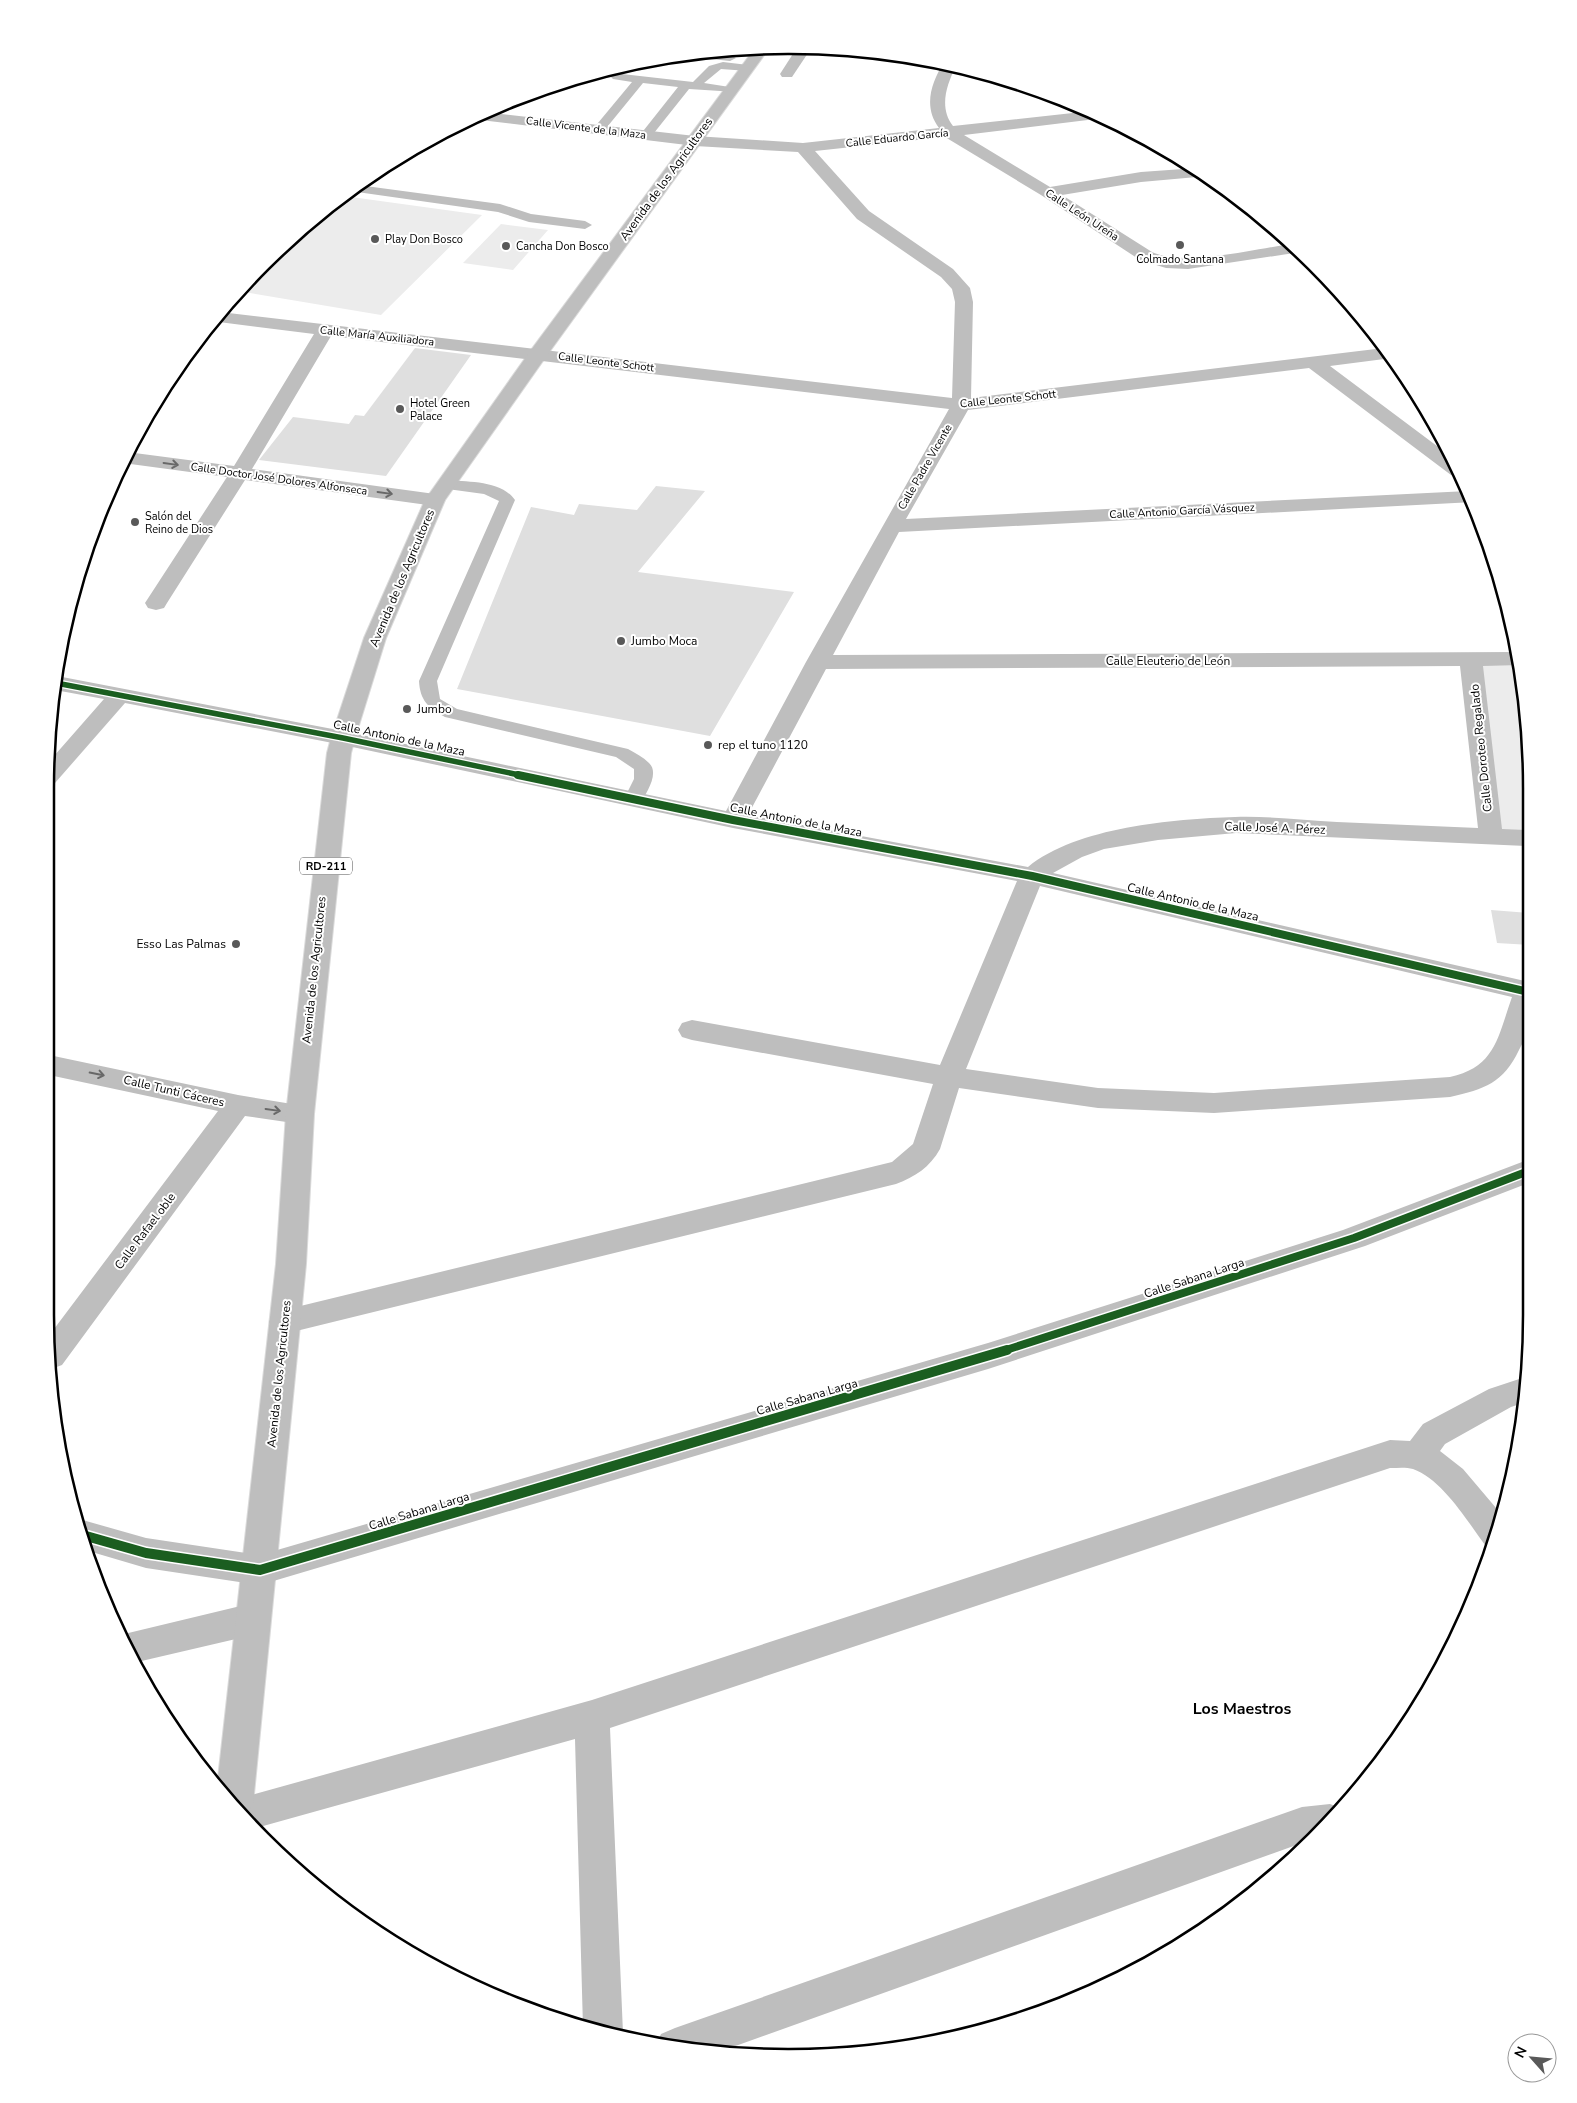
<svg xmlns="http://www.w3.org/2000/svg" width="1577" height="2103" font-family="'Nunito Sans',sans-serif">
<rect width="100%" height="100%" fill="#fff"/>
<g fill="#ececec">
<path d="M 344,196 L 482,215 L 381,315 L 238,291 L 263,263 Z"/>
<path d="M 501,224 L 548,230 L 513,270 L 463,263 Z"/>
<path d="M 1471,660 L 1519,660 L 1526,692 L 1527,832 L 1499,831 Z"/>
</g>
<g fill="#dfdfdf">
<path d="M 415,348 L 471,355 L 386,476 L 259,460 L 293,417 L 349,424 L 355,415 L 364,416 Z"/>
<path d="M 656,486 L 705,491 L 638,572 L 794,592 L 710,736 L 457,689 L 531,507 L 574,515 L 579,504 L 637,510 Z"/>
<path d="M 1491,910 L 1528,913 L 1528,945 L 1497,943 Z"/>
</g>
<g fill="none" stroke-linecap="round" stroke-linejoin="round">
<g stroke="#dbdbdb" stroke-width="2">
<path id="primary" d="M 770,47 L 545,358 L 445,500 L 386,638 L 355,738 L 351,753 L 314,1114 L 306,1264 L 253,1804 L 246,1817 L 217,1787 L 276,1264 L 286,1114 L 327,753 L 331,738 L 364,638 L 425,500 L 531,350 L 755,48 Z"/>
</g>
<g fill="#bebebe" fill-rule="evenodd">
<path d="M 712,53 L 730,55 L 736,58 L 730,61 L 693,57 L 688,55 Z"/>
<path d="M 723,62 L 748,65 L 754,68 L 748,71 L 721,69 L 704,83 L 736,88 L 738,90 L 736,92 L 689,89 L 650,138 L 642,138 L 640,135 L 678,87 L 643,83 L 603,132 L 595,132 L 593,129 L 632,82 L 613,79 L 609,75 L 615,68 L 628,64 L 622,74 L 693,82 L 709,66 Z"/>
<path d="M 358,185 L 500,204 L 531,214 L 585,221 L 592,225 L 585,229 L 529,222 L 498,212 L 350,191 Z"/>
<path d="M 446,480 C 467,482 501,480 515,500 L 437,681 L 440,699 L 457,709 L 628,749 C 635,753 643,757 649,763 C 660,773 646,794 640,803 L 633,805 L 626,803 L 624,799 L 634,779 L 634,769 L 616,757 L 445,717 C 428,708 420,700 419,681 L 499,501 L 484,494 L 440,488 L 438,485 L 440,482 Z"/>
</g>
<g fill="#bebebe" fill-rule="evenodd">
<path d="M 798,46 L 812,47 L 792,77 L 782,77 L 780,74 Z"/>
<path d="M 944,62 L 956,66 C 946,86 939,108 953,126 L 1091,111 L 1104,118 L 964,135 L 1050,187 L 1141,172 L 1197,168 L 1208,176 L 1141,182 L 1062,195 L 1152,252 C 1184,267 1255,249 1291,244 L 1301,252 L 1188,269 L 1166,268 L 1140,260 L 1041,195 L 945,137 L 815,151 L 869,211 L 953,269 L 970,288 L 973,302 L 971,398 L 1384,348 L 1392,358 L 1330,366 L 1449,455 L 1461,476 L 1451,475 L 1309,368 L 968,410 L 906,519 L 1468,491 L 1474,502 L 899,532 L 833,655 L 1518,652 L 1520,665 L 1483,666 L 1502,829 L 1527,830 L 1527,846 L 1236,833 L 1158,840 L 1104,849 L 1082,857 L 1053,873 L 1529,982 C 1529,996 1531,1011 1529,1025 C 1528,1033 1523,1042 1519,1050 C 1503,1083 1485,1089 1450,1097 L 1214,1113 L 1098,1108 L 959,1088 L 940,1149 C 930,1167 915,1177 896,1184 L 284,1334 L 273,1331 L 269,1322 L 273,1313 L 284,1310 L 892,1162 L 913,1144 L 933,1084 L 692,1040 L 682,1037 L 678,1030 L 682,1023 L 692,1020 L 940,1065 L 1017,881 L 733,828 L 343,745 L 125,703 L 55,783 L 47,785 L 47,764 L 104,699 L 55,690 L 57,676 L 343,731 L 726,811 L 806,662 L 949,409 L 331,336 L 252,469 L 435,494 L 442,496 L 445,500 L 442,504 L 435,506 L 245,480 L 167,603 L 164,608 L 156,610 L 148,608 L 145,603 L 227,477 L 123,463 L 121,462 L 127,452 L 234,466 L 314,334 L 211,321 L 220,312 L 952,398 L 955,302 L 952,289 L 941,277 L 857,219 L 798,152 L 695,146 L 472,119 L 484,112 L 695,136 L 803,143 L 939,128 C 923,107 931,83 944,62 ZM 1460,666 L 1478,828 C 1431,826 1384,824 1337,822 C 1304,820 1269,816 1235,817 C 1173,819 1077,827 1028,867 L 748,815 L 826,669 ZM 1040,886 L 1512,997 C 1498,1036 1496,1067 1450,1077 L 1214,1093 L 1098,1088 L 966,1069 Z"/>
<path d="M 49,1055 L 238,1095 L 310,1107 L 314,1114 L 310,1121 L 300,1124 L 245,1116 L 62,1365 L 51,1369 L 51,1333 L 218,1111 L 49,1075 Z"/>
<path d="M 1530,1159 L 1531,1182 L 1365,1246 L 988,1369 L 260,1585 L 146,1568 L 85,1550 L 75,1521 L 79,1519 L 146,1538 L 260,1555 L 988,1343 L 1343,1230 Z"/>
<path d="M 1528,1376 L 1526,1402 L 1511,1407 L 1445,1444 L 1440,1451 L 1463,1469 L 1502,1515 L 1494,1548 L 1485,1545 C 1468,1522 1442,1479 1413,1469 C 1406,1467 1398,1468 1390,1468 L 610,1728 L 623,2033 L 621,2038 L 583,2027 L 575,1739 L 256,1828 L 230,1801 L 592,1700 L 1390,1440 L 1410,1441 L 1423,1424 L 1489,1389 Z"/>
<path d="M 253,1603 L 265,1608 L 270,1619 L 265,1630 L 253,1635 L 133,1663 L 120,1635 Z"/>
<path d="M 1330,1804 L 1343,1809 L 1310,1842 L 1302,1843 L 716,2053 L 656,2045 L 661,2034 L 675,2028 L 1302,1807 Z"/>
</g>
<use href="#primary" fill="#bebebe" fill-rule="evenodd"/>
<g stroke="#fff" stroke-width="8">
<path id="cycleway-far2" d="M 56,683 L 343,738 L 524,776"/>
</g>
<g stroke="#fff" stroke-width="11">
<g id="cycleway-far1">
<path d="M 518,775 L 733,820 L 1032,876 L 1529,992"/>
<path d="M 1003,1351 L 1354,1238 L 1531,1170"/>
</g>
</g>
<g stroke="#fff" stroke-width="13">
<path id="cycleway" d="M 79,1534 L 146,1553 L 260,1570 L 1007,1350"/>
</g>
<use href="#cycleway-far2" stroke="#1b5e20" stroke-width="5.5"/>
<use href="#cycleway-far1" stroke="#1b5e20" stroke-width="8"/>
<use href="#cycleway" stroke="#1b5e20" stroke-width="10"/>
</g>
<defs><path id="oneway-shaft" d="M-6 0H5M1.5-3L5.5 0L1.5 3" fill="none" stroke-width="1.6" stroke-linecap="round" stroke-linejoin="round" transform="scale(1.25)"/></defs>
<g stroke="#686868">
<use href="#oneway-shaft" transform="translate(171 464) rotate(8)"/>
<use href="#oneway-shaft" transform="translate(385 493) rotate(8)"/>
<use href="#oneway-shaft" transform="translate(97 1074) rotate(11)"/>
<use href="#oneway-shaft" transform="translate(273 1110) rotate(8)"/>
</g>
<g fill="#595959" stroke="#fff" stroke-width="2">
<circle cx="375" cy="239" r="5"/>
<circle cx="1180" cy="245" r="5"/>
<circle cx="506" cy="246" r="5"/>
<circle cx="400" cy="409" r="5"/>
<circle cx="135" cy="522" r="5"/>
<circle cx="621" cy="641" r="5"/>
<circle cx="407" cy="709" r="5"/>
<circle cx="708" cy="745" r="5"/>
<circle cx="236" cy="944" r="5"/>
</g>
<g text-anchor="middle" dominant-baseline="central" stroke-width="4" stroke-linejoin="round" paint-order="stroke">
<g font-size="11" fill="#000" stroke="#fff">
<text transform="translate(586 128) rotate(7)">Calle Vicente de la Maza</text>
<text transform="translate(897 138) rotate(-6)">Calle Eduardo García</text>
<text transform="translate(1082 215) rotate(33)">Calle León Ureña</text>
<text transform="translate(377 336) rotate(6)">Calle María Auxiliadora</text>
<text transform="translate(606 362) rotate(7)">Calle Leonte Schott</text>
<text transform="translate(1008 399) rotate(-6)">Calle Leonte Schott</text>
<text transform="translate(925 467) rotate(-60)">Calle Padre Vicente</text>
<text transform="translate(279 479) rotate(8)">Calle Doctor José Dolores Alfonseca</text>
<text transform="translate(1182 511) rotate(-3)">Calle Antonio García Vásquez</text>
</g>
<g font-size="11" fill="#000" stroke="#fff" text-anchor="start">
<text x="385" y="239">Play Don Bosco</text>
<text x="516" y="246">Cancha Don Bosco</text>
<text x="1180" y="259" text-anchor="middle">Colmado Santana</text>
<text x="410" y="403">Hotel Green<tspan x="410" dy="13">Palace</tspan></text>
<text x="145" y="516">Salón del<tspan x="145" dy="13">Reino de Dios</tspan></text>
</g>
<rect fill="#fff" stroke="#4c4c4c" stroke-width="1" x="300" y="857.5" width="52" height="17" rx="4"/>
<g font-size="11" font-weight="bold" fill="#000">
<text x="326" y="866">RD-211</text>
</g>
<g font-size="12" fill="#000" stroke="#fff">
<text transform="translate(666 179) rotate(-54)">Avenida de los Agricultores</text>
<text transform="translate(402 578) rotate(-67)">Avenida de los Agricultores</text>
<text x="1168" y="661">Calle Eleuterio de León</text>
<text transform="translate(399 738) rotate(12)">Calle Antonio de la Maza</text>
<text transform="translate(1481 748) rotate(-96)">Calle Doroteo Regalado</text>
<text transform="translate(796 820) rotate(11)">Calle Antonio de la Maza</text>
<text transform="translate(1275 828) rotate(2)">Calle José A. Pérez</text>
<text transform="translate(1193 902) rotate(13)">Calle Antonio de la Maza</text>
<text transform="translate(314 970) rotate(-84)">Avenida de los Agricultores</text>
<text transform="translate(174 1091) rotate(13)">Calle Tunti Cáceres</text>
<text transform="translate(145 1231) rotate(-53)">Calle Rafael oble</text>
<text transform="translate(1194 1278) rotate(-18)">Calle Sabana Larga</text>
<text transform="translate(279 1374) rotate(-84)">Avenida de los Agricultores</text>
<text transform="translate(807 1397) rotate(-16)">Calle Sabana Larga</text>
<text transform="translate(419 1511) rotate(-17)">Calle Sabana Larga</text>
</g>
<g font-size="12" fill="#000" stroke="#fff" text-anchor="start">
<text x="631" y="641">Jumbo Moca</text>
<text x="417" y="709">Jumbo</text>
<text x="718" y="745">rep el tuno 1120</text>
<text x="226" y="944" text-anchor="end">Esso Las Palmas</text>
</g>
<g font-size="16" font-weight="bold" fill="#000" stroke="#fff">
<text x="1242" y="1709">Los Maestros</text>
</g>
</g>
<path d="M0 0H1577V2103H0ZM788 54H789A734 734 0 0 1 1523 788V1315A734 734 0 0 1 789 2049H788A734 734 0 0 1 54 1315V788A734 734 0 0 1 788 54Z" fill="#fff" fill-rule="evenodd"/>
<path fill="none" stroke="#000" stroke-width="2.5" d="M788 54H789A734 734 0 0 1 1523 788V1315A734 734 0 0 1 789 2049H788A734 734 0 0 1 54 1315V788A734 734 0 0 1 788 54Z"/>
<g transform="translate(1532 2058) rotate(297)"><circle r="24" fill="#ffffff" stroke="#999999"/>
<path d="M0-4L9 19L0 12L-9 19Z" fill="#595959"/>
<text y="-8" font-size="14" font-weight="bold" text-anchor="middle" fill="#000000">N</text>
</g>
</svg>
